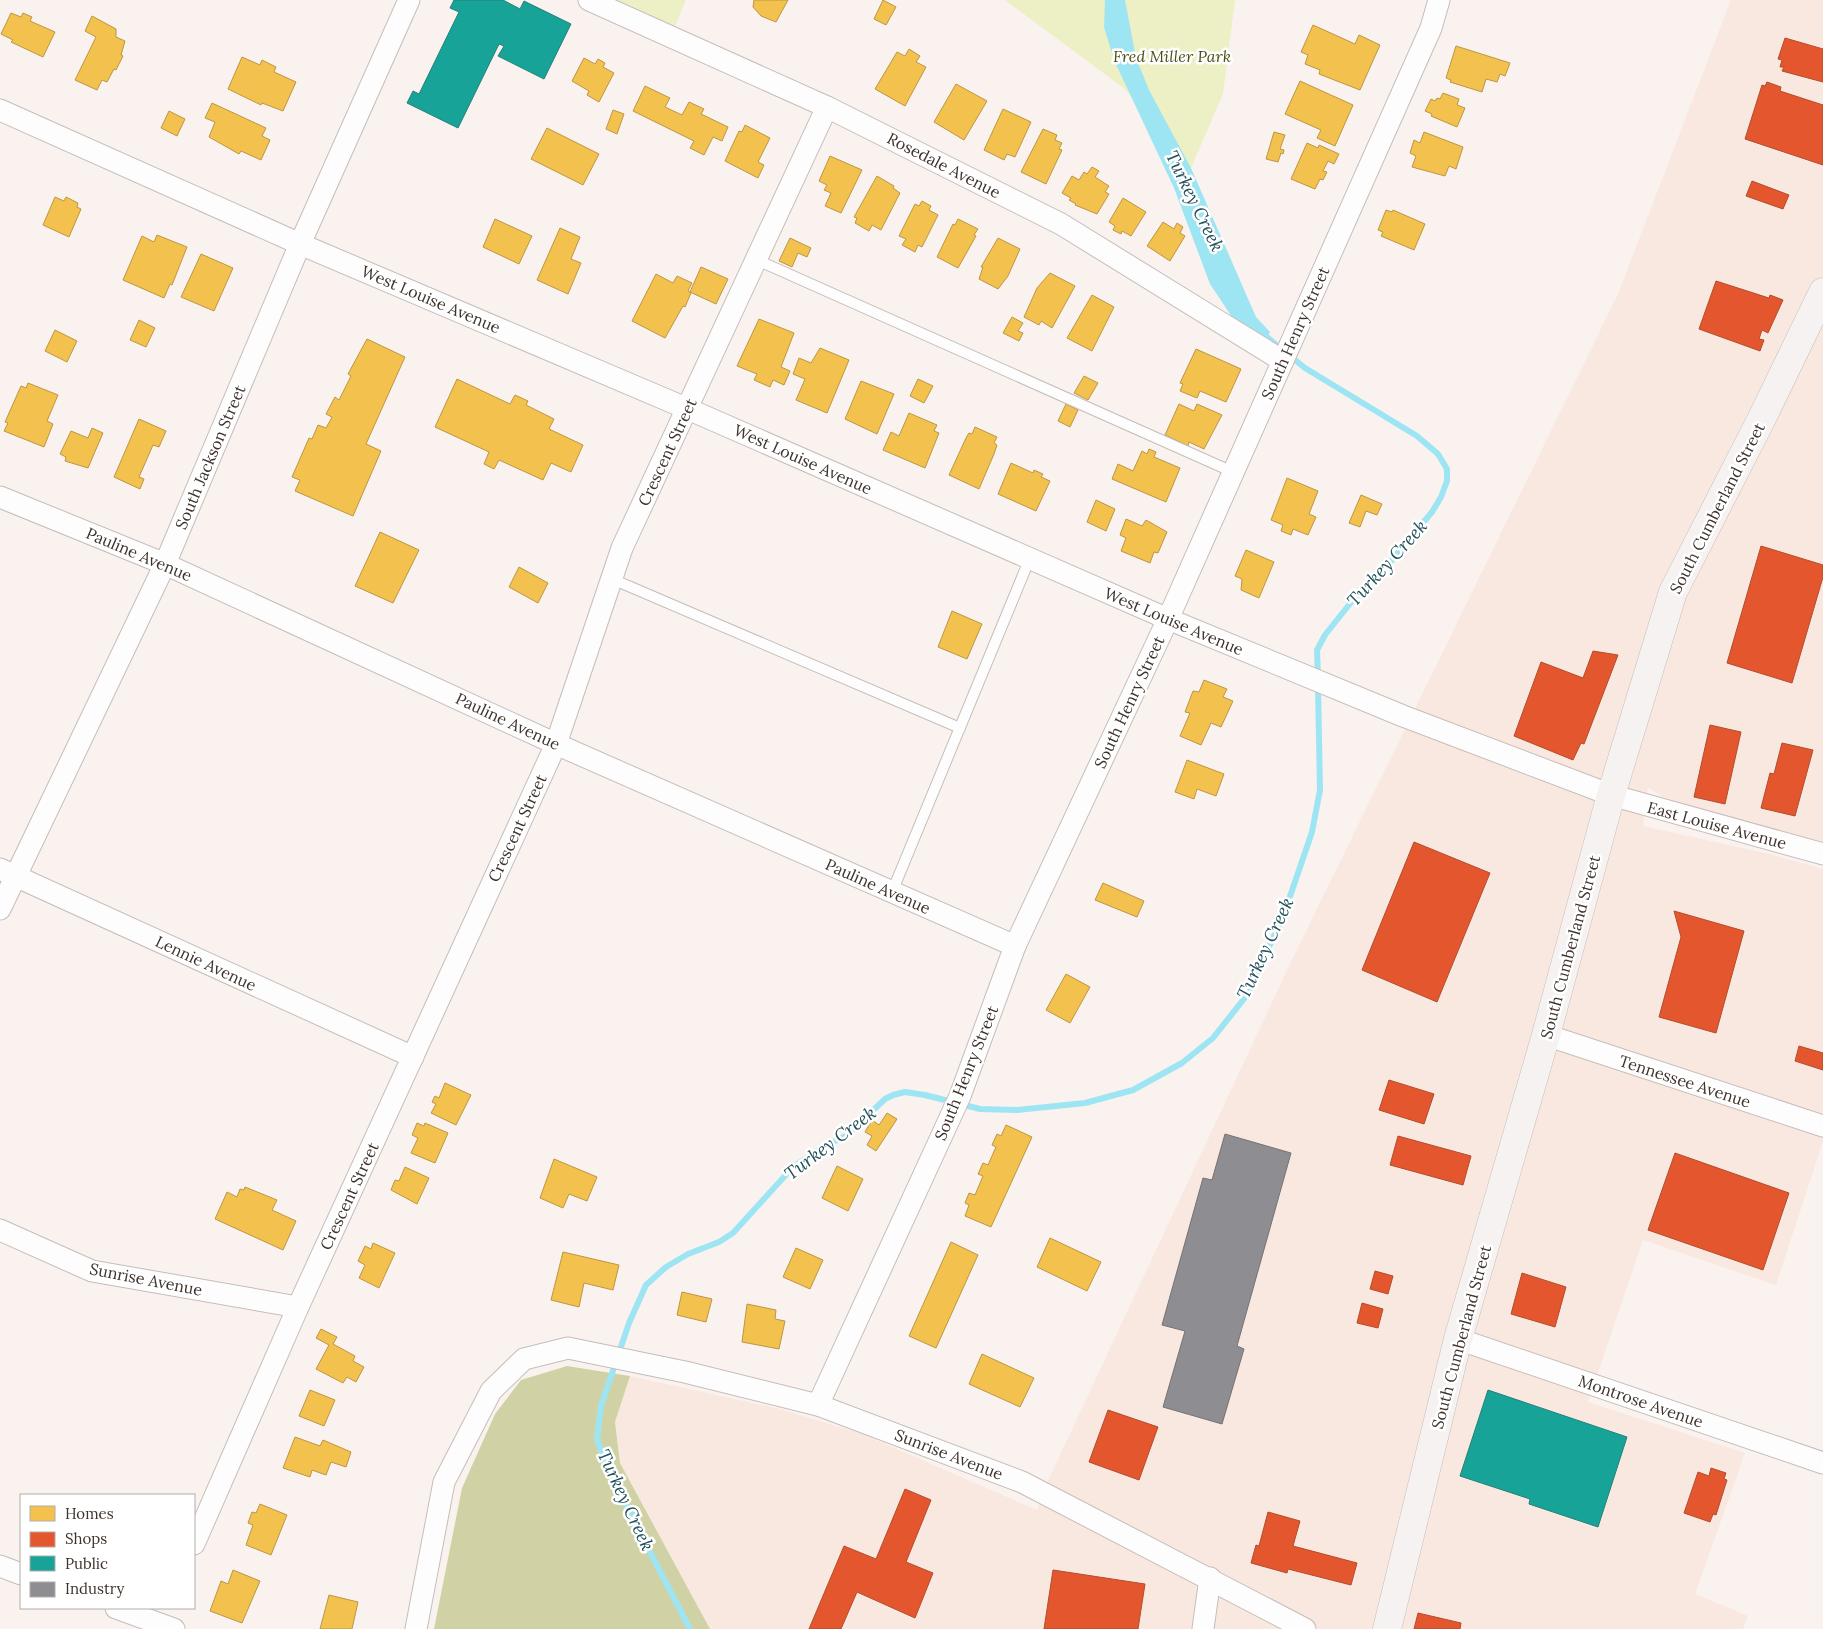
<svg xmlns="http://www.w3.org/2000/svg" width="1823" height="1629" font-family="Lora,serif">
<rect width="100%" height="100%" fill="#faf2ef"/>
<path fill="#f9e8df" d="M 1731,0 L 1823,0 L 1823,842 L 1698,808 L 1661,796 L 1648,787 L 1643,826 L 1769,854 L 1823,869 L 1823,1141 L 1776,1285 L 1643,1240 L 1588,1402 L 1745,1453 L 1695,1594 L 1748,1616 L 1743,1629 L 710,1629 L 620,1463 L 615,1422 L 630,1376 L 780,1409 L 862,1434 L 1037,1510 L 1046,1485 L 1289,966 L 1618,294 Z"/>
<g fill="#edefc5">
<path d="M 589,0 L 686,0 L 671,36 Z"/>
<path d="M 1005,0 L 1235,0 L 1223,94 L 1191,168 L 1125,89 Z"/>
</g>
<path fill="#d0d2a5" d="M 567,1366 L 630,1376 L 615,1422 L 620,1463 L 710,1629 L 434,1629 L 462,1488 L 495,1414 L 521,1380 Z"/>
<path fill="#9ee5f4" d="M 1105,0 L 1125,0 L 1136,58 L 1149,90 L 1191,168 L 1256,317 L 1270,332 L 1265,343 L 1238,326 L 1210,284 L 1174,188 L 1114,60 L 1104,27 Z"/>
<g fill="#f2c14e" stroke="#bc9644">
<path d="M 754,0 L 788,0 L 776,22 L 761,16 L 753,7 Z"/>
<path d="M 883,0 L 896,7 L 886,25 L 874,19 Z"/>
<path d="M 11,13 L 21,17 L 23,13 L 32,17 L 30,21 L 55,32 L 43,57 L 11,42 L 13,40 L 1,34 Z"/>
<path d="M 92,16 L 116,29 L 116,37 L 125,41 L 121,55 L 123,56 L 116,70 L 114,69 L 107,82 L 102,80 L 97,90 L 75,80 L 96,37 L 85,31 Z"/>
<path d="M 1313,25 L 1355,44 L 1359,35 L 1380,45 L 1360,90 L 1319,74 L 1320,70 L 1305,64 L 1308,55 L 1301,52 Z"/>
<path d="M 1456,46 L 1510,63 L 1505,76 L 1500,74 L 1497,82 L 1486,79 L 1482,92 L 1450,82 L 1451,80 L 1446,78 Z"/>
<path d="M 909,49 L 920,56 L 916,62 L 926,67 L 905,106 L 875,89 L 897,52 L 905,56 Z"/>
<path d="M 242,57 L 260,65 L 262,60 L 276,67 L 274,72 L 296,82 L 283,111 L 262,103 L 261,105 L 228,89 Z"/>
<path d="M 584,58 L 595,64 L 598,59 L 605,63 L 603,67 L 614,73 L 599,102 L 587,95 L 589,91 L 572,81 Z"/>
<path d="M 1300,81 L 1353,105 L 1335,146 L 1317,138 L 1321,130 L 1285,114 Z"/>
<path d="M 956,84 L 987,101 L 964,140 L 934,122 Z"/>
<path d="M 645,86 L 670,98 L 665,107 L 682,115 L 689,102 L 704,109 L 701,114 L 728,127 L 722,141 L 713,137 L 704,155 L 690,148 L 694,141 L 633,111 Z"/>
<path d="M 1443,93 L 1459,99 L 1457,105 L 1465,108 L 1457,127 L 1431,116 L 1432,114 L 1425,111 L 1431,99 L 1435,101 L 1437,98 L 1440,99 Z"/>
<path d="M 212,103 L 266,128 L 262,136 L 270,140 L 261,160 L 241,151 L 239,154 L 209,137 L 215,122 L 205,118 Z"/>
<path d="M 1003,109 L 1031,122 L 1015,157 L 1007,154 L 1004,160 L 984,150 Z"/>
<path d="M 613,110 L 624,114 L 617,134 L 606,129 Z"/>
<path d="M 169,111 L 185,119 L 177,136 L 161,128 Z"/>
<path d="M 745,125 L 770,138 L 758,162 L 764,165 L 758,178 L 725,161 L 739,131 L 742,132 Z"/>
<path d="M 547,128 L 599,154 L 583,185 L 531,159 Z"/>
<path d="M 1043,129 L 1057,135 L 1055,140 L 1062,143 L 1059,149 L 1062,150 L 1046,184 L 1021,172 Z"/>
<path d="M 1274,132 L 1285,135 L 1280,149 L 1284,150 L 1283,154 L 1281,153 L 1278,162 L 1266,159 Z"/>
<path d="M 1424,132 L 1463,147 L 1456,169 L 1449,166 L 1445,176 L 1412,167 L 1416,156 L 1410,153 L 1414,140 L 1420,143 Z"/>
<path d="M 1307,143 L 1318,148 L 1319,145 L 1339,154 L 1334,164 L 1328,161 L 1323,171 L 1327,172 L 1323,180 L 1320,179 L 1315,189 L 1291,179 Z"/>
<path d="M 830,156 L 862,170 L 841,213 L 825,206 L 831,193 L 824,190 L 827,185 L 819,181 Z"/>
<path d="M 1092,167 L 1099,171 L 1095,177 L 1109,186 L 1105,192 L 1109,194 L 1097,214 L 1075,205 L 1076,204 L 1069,200 L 1071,198 L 1062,193 L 1072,176 L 1079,180 L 1084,172 L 1087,174 Z"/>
<path d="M 877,176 L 894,186 L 893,188 L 900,193 L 881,230 L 872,225 L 869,231 L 855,223 L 857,218 L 854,217 Z"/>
<path d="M 55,197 L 64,201 L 66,197 L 78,203 L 77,207 L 81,209 L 69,237 L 43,225 Z"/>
<path d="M 1123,198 L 1146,212 L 1131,236 L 1122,231 L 1121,234 L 1113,230 L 1115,226 L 1109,222 Z"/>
<path d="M 922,201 L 931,206 L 929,210 L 938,215 L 922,247 L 918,245 L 915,252 L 902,245 L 906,239 L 899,236 L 915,204 L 919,206 Z"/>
<path d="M 1386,210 L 1392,212 L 1393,210 L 1425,224 L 1414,250 L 1381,236 L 1383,232 L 1378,230 Z"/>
<path d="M 495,219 L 532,236 L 519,264 L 483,247 Z"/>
<path d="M 958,219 L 978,229 L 974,235 L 976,236 L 958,268 L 937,257 L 953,224 L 955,225 Z"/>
<path d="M 1163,222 L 1174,229 L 1177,223 L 1183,227 L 1180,233 L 1185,236 L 1170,261 L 1147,246 Z"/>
<path d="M 560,228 L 580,237 L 571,259 L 581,263 L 568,294 L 537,280 Z"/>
<path d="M 157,235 L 187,247 L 172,285 L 170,284 L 164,298 L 123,280 L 142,236 L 154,242 Z"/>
<path d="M 790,238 L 811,248 L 807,257 L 798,253 L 792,267 L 779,261 Z"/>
<path d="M 998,238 L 1020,249 L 1008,276 L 998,289 L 979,279 L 983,267 L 981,267 Z"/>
<path d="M 201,254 L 233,268 L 214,311 L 181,297 Z"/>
<path d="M 701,267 L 728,279 L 716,304 L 690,292 Z"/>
<path d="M 1050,273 L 1075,286 L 1052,328 L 1041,321 L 1039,325 L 1024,317 L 1037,288 Z"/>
<path d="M 656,274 L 673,283 L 677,276 L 692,283 L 688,291 L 691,293 L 685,307 L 683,306 L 665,338 L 632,321 Z"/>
<path d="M 1092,295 L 1114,307 L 1092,351 L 1067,338 Z"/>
<path d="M 1012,317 L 1023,323 L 1018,331 L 1023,333 L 1019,341 L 1003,333 Z"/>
<path d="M 759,319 L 794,333 L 781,367 L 790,371 L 784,385 L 773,380 L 770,387 L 754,380 L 757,374 L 737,366 Z"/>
<path d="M 139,320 L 155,328 L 146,347 L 130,340 Z"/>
<path d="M 55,330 L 77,341 L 67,362 L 45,351 Z"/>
<path d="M 367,339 L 405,357 L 366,444 L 381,451 L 353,516 L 295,491 L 300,480 L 292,477 L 309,438 L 312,439 L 318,425 L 326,428 L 332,417 L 326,414 L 335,397 L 339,400 L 351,376 L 348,374 Z"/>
<path d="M 820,348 L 849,360 L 827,413 L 796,400 L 805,379 L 793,374 L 799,358 L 811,363 Z"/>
<path d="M 1196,349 L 1241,369 L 1226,402 L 1200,391 L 1197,398 L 1180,391 L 1183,384 L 1180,383 Z"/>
<path d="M 1084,376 L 1098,383 L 1088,400 L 1074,393 Z"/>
<path d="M 457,379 L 510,404 L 515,395 L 528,401 L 526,405 L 554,419 L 549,429 L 583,445 L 571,472 L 551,463 L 543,480 L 499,460 L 494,469 L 484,464 L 489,452 L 435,427 Z"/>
<path d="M 918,379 L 933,386 L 924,403 L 910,396 Z"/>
<path d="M 861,381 L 894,394 L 877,434 L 845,419 Z"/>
<path d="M 28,383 L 58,395 L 47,421 L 53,424 L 44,447 L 4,431 L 8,423 L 5,422 L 21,386 L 26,388 Z"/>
<path d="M 1066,404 L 1078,410 L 1070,427 L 1058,421 Z"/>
<path d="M 1179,404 L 1194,411 L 1197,404 L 1222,415 L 1204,449 L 1189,442 L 1188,446 L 1165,435 Z"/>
<path d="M 909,413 L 937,425 L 934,431 L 939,433 L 925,468 L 883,450 L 891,432 L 899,436 Z"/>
<path d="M 139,419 L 166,431 L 159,447 L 153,445 L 139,477 L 144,479 L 140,489 L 114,477 Z"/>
<path d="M 975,427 L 997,437 L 994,443 L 997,445 L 994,454 L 979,489 L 949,475 L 966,438 L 969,433 L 972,434 Z"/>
<path d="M 92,428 L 103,433 L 88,468 L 65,461 L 66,457 L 60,454 L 71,431 L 88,438 Z"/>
<path d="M 1149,449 L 1156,452 L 1154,457 L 1180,468 L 1166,502 L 1112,479 L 1118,464 L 1133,471 L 1142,451 L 1147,454 Z"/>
<path d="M 1011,463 L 1033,473 L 1034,470 L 1043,474 L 1041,477 L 1050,481 L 1036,511 L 998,494 Z"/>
<path d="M 1287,478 L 1318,491 L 1309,514 L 1316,517 L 1308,535 L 1293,529 L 1291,535 L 1281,531 L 1283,525 L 1271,520 Z"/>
<path d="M 1361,495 L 1382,504 L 1377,515 L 1366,511 L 1360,527 L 1349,523 Z"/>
<path d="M 1096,500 L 1115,509 L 1106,531 L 1087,522 Z"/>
<path d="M 1126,519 L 1142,526 L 1146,520 L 1167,532 L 1158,553 L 1154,552 L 1150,563 L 1121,551 L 1126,538 L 1120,535 Z"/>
<path d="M 380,532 L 419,550 L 393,603 L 355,586 Z"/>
<path d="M 1246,550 L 1274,562 L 1259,598 L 1241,590 L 1242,579 L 1235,576 Z"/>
<path d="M 519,567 L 548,583 L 538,603 L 509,587 Z"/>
<path d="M 952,611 L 982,624 L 967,659 L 938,647 Z"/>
<path d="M 1204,680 L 1227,689 L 1223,697 L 1233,701 L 1221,727 L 1211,723 L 1201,745 L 1180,736 L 1190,713 L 1185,712 L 1193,691 L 1199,692 Z"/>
<path d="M 1187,760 L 1224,774 L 1216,796 L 1197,789 L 1194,799 L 1175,792 Z"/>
<path d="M 1103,883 L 1144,901 L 1137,917 L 1095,900 Z"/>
<path d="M 1066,974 L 1090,987 L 1070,1023 L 1046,1010 Z"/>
<path d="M 445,1083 L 471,1095 L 456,1125 L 431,1113 L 436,1104 L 432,1102 L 435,1096 L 439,1098 Z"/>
<path d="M 887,1113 L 897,1119 L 876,1151 L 867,1145 L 872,1136 L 865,1132 L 872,1120 L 879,1125 Z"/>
<path d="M 417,1123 L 424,1126 L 425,1123 L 448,1133 L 435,1163 L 411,1153 L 418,1138 L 412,1135 Z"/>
<path d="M 1006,1125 L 1032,1137 L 991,1227 L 965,1216 L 969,1205 L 965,1203 L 969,1193 L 975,1195 L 983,1176 L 978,1174 L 983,1163 L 988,1165 L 996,1147 L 992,1145 L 997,1134 L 1001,1136 Z"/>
<path d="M 554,1159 L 597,1177 L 587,1201 L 569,1194 L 563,1208 L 540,1198 Z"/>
<path d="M 837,1166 L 863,1179 L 848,1211 L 822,1198 Z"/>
<path d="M 405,1167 L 429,1178 L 417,1204 L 391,1190 L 395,1180 L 399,1181 Z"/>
<path d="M 245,1187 L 277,1200 L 272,1210 L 296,1221 L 283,1250 L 215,1219 L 227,1192 L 237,1197 L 240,1189 L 244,1190 Z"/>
<path d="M 1050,1238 L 1101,1262 L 1087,1291 L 1037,1267 Z"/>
<path d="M 951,1242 L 978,1255 L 936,1348 L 909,1336 Z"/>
<path d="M 373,1243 L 395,1253 L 379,1288 L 359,1278 L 365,1265 L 358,1261 L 365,1246 L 371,1249 Z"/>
<path d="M 796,1248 L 823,1260 L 810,1289 L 783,1277 Z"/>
<path d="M 563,1252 L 619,1265 L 613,1290 L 584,1283 L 579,1307 L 551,1300 Z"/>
<path d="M 682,1292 L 712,1299 L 706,1322 L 677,1315 Z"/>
<path d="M 747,1304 L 776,1310 L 775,1319 L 785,1321 L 779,1349 L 742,1342 Z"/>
<path d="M 321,1329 L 337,1337 L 333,1344 L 355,1356 L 353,1361 L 364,1367 L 356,1382 L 347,1377 L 343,1383 L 316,1369 L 329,1345 L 316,1338 Z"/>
<path d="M 982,1354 L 1034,1378 L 1020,1407 L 969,1384 Z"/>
<path d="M 310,1390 L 335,1400 L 324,1426 L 299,1416 Z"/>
<path d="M 295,1437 L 320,1446 L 323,1440 L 351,1452 L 346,1467 L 331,1462 L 326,1475 L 312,1470 L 310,1477 L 283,1468 Z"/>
<path d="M 260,1504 L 287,1515 L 271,1555 L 246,1545 L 253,1525 L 248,1523 L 252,1512 L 256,1513 Z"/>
<path d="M 233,1570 L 260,1581 L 242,1623 L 210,1611 L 221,1581 L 228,1584 Z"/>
<path d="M 329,1595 L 358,1602 L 352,1629 L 320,1629 Z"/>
</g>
<g fill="#e4572e" stroke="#b24c2d">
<path d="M 1785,38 L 1823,49 L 1823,82 L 1782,71 L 1784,67 L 1780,67 L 1782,60 L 1778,59 Z"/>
<path d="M 1767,82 L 1781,87 L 1780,91 L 1823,105 L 1823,165 L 1745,139 L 1762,85 L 1765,86 Z"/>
<path d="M 1752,181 L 1789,195 L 1783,209 L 1746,196 Z"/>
<path d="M 1716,281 L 1769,298 L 1770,295 L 1783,300 L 1768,333 L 1762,330 L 1759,339 L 1764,340 L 1760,351 L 1699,329 Z"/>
<path d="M 1761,546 L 1823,565 L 1823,577 L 1792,683 L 1727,663 Z"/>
<path d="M 1593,651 L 1618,655 L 1584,744 L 1581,743 L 1573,760 L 1514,736 L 1541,662 L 1583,678 Z"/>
<path d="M 1710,725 L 1741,732 L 1725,804 L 1694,797 Z"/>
<path d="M 1782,743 L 1813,750 L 1795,816 L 1761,808 L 1770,773 L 1774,774 Z"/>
<path d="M 1414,842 L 1490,873 L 1437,1002 L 1362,970 Z"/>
<path d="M 1674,911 L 1744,931 L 1716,1033 L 1659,1017 L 1681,937 Z"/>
<path d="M 1799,1046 L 1823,1053 L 1823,1070 L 1795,1061 Z"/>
<path d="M 1389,1080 L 1434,1094 L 1424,1124 L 1379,1110 Z"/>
<path d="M 1398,1136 L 1471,1156 L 1463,1185 L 1390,1165 Z"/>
<path d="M 1675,1153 L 1789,1193 L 1763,1270 L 1648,1230 Z"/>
<path d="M 1375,1271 L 1393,1276 L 1388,1294 L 1370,1289 Z"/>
<path d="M 1522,1273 L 1566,1287 L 1555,1327 L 1511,1314 Z"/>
<path d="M 1362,1303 L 1383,1309 L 1378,1328 L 1357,1323 Z"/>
<path d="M 1108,1410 L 1158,1427 L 1139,1480 L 1089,1462 Z"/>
<path d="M 1711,1468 L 1726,1473 L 1724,1479 L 1727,1480 L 1716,1515 L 1713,1514 L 1710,1522 L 1684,1513 L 1698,1472 L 1709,1476 Z"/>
<path d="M 905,1489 L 931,1500 L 906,1562 L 933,1573 L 915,1618 L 857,1592 L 841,1629 L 809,1629 L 844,1546 L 876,1559 Z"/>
<path d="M 1268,1512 L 1300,1521 L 1293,1546 L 1357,1563 L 1351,1585 L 1288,1569 L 1287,1573 L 1251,1563 L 1256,1545 L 1259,1546 Z"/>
<path d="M 1053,1570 L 1145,1584 L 1138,1629 L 1044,1629 Z"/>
<path d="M 1418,1613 L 1461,1623 L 1460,1629 L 1414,1629 Z"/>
</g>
<g fill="#17a398" stroke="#238178">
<path d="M 454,0 L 503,0 L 520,9 L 524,1 L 571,24 L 544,79 L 498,56 L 504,46 L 499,44 L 458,128 L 407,103 L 413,91 L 419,94 L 459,12 L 450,8 Z"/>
<path d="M 1488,1390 L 1627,1437 L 1598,1527 L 1529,1504 L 1530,1499 L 1460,1476 Z"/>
</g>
<path fill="#8d8d92" stroke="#767273" d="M 1225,1134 L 1291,1153 L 1237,1346 L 1244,1349 L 1222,1424 L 1163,1407 L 1185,1331 L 1162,1325 L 1203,1178 L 1212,1180 Z"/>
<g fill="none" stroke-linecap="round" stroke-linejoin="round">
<g stroke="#9ee5f4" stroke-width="6">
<path d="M 1262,333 L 1305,368 L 1417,436 L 1438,454 L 1447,469 L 1447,481 L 1441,497 L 1432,512 L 1381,573 L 1356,596 L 1325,635 L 1317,650 L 1318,676"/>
<path d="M 690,1629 L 608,1471 L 597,1439 L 601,1406 L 629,1323 L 646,1285 L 666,1267 L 688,1254 L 719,1242 L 733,1233 L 793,1167 L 826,1145 L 846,1136 L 885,1099 L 893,1095 L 905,1092 L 925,1095 L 980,1109 L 1017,1110 L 1085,1103 L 1133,1090 L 1182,1063 L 1213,1038 L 1247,995 L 1284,914 L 1312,832 L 1320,790 L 1318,686"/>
</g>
<g stroke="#c6bdb9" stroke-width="12">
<g id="service">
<path d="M 757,260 L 1233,472"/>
<path d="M 612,579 L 960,728"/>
<path d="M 892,892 L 1030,558"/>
</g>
</g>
<g stroke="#c6bdb9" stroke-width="23">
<g id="minor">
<path d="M 589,0 L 827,107 L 1061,224 L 1283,361"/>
<path d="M 0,110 L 300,244 L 688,409 L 1168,619 L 1403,716 L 1611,795 L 1823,854"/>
<path d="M 0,497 L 165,564 L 556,744 L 1015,946"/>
<path d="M 0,869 L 413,1057"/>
<path d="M 0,909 L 165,564 L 300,244 L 409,0"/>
<path d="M 1546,1035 L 1823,1126"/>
<path d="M 0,1230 L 92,1271 L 298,1307"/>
<path d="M 1458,1339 L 1823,1463"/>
<path d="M 818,1405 L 960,1096 L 1015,946 L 1168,619 L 1431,28 L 1439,0"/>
<path d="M 194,1544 L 298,1307 L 556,744 L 622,548 L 827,107"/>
<path d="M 0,1566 L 21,1574"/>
<path d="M 116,1608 L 174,1629"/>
<path d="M 416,1629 L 444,1482 L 491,1391 L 524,1359 L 568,1348 L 685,1372 L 818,1405 L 1022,1482 L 1305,1629"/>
<path d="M 1203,1629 L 1210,1578"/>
</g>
</g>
<g stroke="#c6bdb9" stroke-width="29">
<path id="secondary" d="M 1387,1629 L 1458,1339 L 1546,1035 L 1611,795 L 1673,592 L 1761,420 L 1823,292"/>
</g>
<use href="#service" stroke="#fefdfd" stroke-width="10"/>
<use href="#minor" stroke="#fefdfd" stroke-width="21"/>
<use href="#secondary" stroke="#f6f2f2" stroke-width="28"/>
</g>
<g text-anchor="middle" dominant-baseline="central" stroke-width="5" stroke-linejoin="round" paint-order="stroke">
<g font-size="16" font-style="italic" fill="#4b5016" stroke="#fff">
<text x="1172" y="56">Fred Miller Park</text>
</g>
<g font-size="16" fill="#3f332c" stroke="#fff">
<text transform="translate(944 165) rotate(27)">Rosedale Avenue</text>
<text transform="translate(431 299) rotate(23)">West Louise Avenue</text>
<text transform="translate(1295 333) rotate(-66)">South Henry Street</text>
<text transform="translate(667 452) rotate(-65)">Crescent Street</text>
<text transform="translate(210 457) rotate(-67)">South Jackson Street</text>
<text transform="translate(803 459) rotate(24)">West Louise Avenue</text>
<text transform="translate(1717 508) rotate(-63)">South Cumberland Street</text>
<text transform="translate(139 554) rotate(23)">Pauline Avenue</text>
<text transform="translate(1174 621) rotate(23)">West Louise Avenue</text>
<text transform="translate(1129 702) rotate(-65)">South Henry Street</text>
<text transform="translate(508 721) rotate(25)">Pauline Avenue</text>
<text transform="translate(1717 825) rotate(15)">East Louise Avenue</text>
<text transform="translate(517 828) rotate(-65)">Crescent Street</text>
<text transform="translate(878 886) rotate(24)">Pauline Avenue</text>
<text transform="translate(1570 947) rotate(-75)">South Cumberland Street</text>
<text transform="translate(206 963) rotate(25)">Lennie Avenue</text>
<text transform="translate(966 1073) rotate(-68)">South Henry Street</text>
<text transform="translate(1685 1081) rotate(18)">Tennessee Avenue</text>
<text transform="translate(349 1196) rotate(-65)">Crescent Street</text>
<text transform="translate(146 1279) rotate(11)">Sunrise Avenue</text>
<text transform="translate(1461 1337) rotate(-75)">South Cumberland Street</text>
<text transform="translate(1641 1401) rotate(19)">Montrose Avenue</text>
<text transform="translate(949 1454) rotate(21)">Sunrise Avenue</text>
</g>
<g font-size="18" font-style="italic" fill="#23525b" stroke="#fff">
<text transform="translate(1195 201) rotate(64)">Turkey Creek</text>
<text transform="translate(1387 563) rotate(-48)">Turkey Creek</text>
<text transform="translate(1265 948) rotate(-65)">Turkey Creek</text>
<text transform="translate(830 1143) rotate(-37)">Turkey Creek</text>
<text transform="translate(626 1500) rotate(65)">Turkey Creek</text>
</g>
</g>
<rect x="20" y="1494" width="175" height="115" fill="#ffffff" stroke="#b2adab"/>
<rect x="30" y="1506" width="25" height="15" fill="#f2c14e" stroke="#b2adab"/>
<text x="65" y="1519" font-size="15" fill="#3f332c">Homes</text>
<rect x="30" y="1532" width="25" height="15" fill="#e4572e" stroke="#b2adab"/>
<text x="65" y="1544" font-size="15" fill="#3f332c">Shops</text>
<rect x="30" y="1556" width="25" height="15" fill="#17a398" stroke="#b2adab"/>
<text x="65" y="1569" font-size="15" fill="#3f332c">Public</text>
<rect x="30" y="1582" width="25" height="15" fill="#8d8d92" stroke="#b2adab"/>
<text x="65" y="1594" font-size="15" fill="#3f332c">Industry</text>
</svg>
